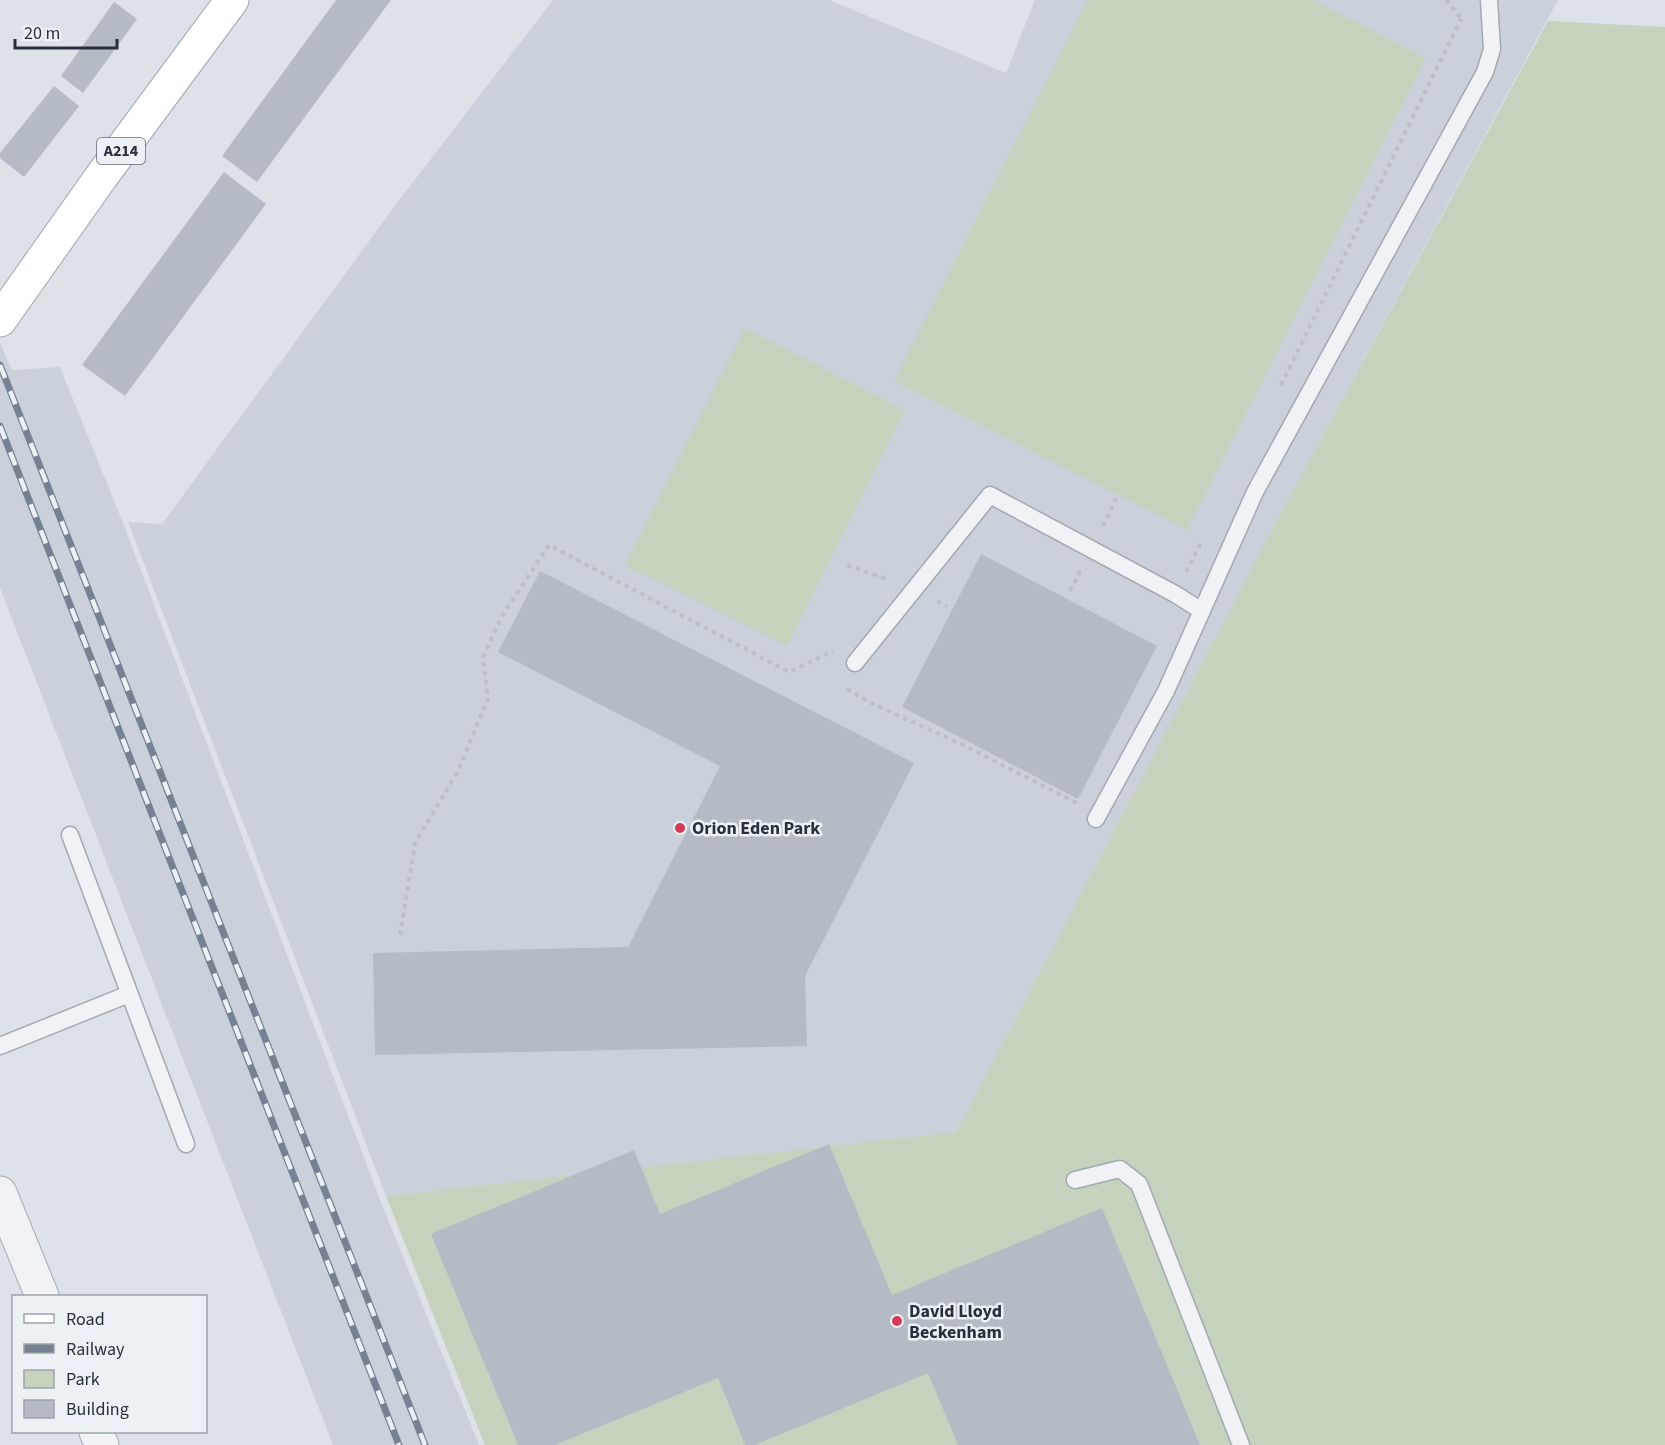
<svg xmlns="http://www.w3.org/2000/svg" width="1665" height="1445" font-family="'Source Sans 3',sans-serif">
<rect width="100%" height="100%" fill="#dde2e8"/>
<g fill="#cbd1da">
<path d="M 553,0 L 829,0 L 1006,73 L 1035,0 L 1558,0 L 1281,512 L 956,1132 L 386,1196 L 128,522 L 162,524 L 397,203 Z"/>
<path d="M 0,343 L 12,370 L 60,367 L 123,523 L 379,1197 L 479,1445 L 333,1445 L 0,588 Z"/>
</g>
<g fill="#c4d2be">
<path d="M 1087,0 L 1313,0 L 1426,58 L 1187,530 L 894,381 Z"/>
<path d="M 1548,21 L 1665,27 L 1665,1445 L 485,1445 L 386,1196 L 956,1132 L 1281,512 Z"/>
<path d="M 745,328 L 905,410 L 787,646 L 625,565 Z"/>
</g>
<g fill="#b4bbc4">
<path d="M 336,0 L 391,0 L 257,182 L 222,156 Z"/>
<path d="M 114,2 L 137,19 L 83,93 L 61,76 Z"/>
<path d="M 54,86 L 79,106 L 24,177 L 0,158 L 0,153 Z"/>
<path d="M 224,172 L 266,204 L 125,396 L 82,365 Z"/>
<path d="M 981,554 L 1157,646 L 1078,799 L 902,707 Z"/>
<path d="M 540,571 L 914,763 L 805,976 L 807,1046 L 375,1055 L 373,953 L 628,947 L 720,766 L 498,652 Z"/>
<path d="M 829,1144 L 892,1295 L 1102,1208 L 1200,1445 L 958,1445 L 928,1373 L 755,1445 L 745,1445 L 718,1378 L 555,1445 L 518,1445 L 431,1234 L 634,1150 L 660,1214 Z"/>
</g>
<g fill="none" stroke-linecap="round" stroke-linejoin="round">
<g stroke="#a2a9b2" stroke-width="19">
<g id="lane">
<path d="M 855,663 L 990,495 L 1175,594 L 1202,611"/>
<path d="M 1096,819 L 1166,691 L 1255,492 L 1485,72 L 1492,49 L 1489,0"/>
<path d="M 70,835 L 186,1144"/>
<path d="M 0,1046 L 129,994"/>
<path d="M 1075,1180 L 1120,1169 L 1139,1184 L 1241,1445"/>
</g>
</g>
<g stroke="#a2a9b2" stroke-width="35">
<g id="street">
<path d="M 0,1193 L 42,1296"/>
<path d="M 96,1432 L 102,1445"/>
</g>
</g>
<g stroke="#9ca7b4" stroke-width="35">
<path id="primary" d="M 0,320 L 101,177 L 232,0"/>
</g>
<g stroke="#bbc0c6" stroke-width="4" stroke-dasharray="4.5 4.5" stroke-linecap="butt">
<path d="M 1446,0 L 1462,19"/>
<path d="M 1281,385 L 1461,19"/>
<path d="M 1103,526 L 1116,499"/>
<path d="M 847,565 L 889,580"/>
<path d="M 1186,572 L 1202,541"/>
<path d="M 1070,591 L 1081,570"/>
<path d="M 937,601 L 947,606"/>
<path d="M 847,689 L 869,702 L 963,745 L 1077,803"/>
<path d="M 400,935 L 415,843 L 457,773 L 488,699 L 483,657 L 502,616 L 549,545 L 789,672 L 833,651"/>
</g>
<use href="#lane" stroke="#f0f2f6" stroke-width="16"/>
<use href="#street" stroke="#f0f2f6" stroke-width="33"/>
<use href="#primary" stroke="#fff" stroke-width="33"/>
<g stroke="#768292" stroke-width="7">
<g id="rail">
<path d="M 0,365 L 425,1445"/>
<path d="M 0,426 L 399,1445"/>
</g>
</g>
<use href="#rail" stroke="#ecf1f5" stroke-width="4.5" stroke-dasharray="14" stroke-linecap="butt"/>
</g>
<g fill="#d23c5a" stroke="#ecf1f5" stroke-width="2">
<circle cx="680" cy="828" r="6"/>
<circle cx="897" cy="1321" r="6"/>
</g>
<g text-anchor="middle" dominant-baseline="central" stroke-width="5" stroke-linejoin="round" paint-order="stroke">
<rect fill="#ecf1f5" stroke="#616a76" stroke-width="1.5" x="97" y="138" width="48" height="26" rx="4.5"/>
<g font-size="16" font-weight="bold" fill="#26303f">
<text x="121" y="151">A214</text>
</g>
<g font-size="18" font-weight="bold" fill="#26303f" stroke="#ecf1f5" text-anchor="start">
<text x="692" y="828">Orion Eden Park</text>
<text x="909" y="1311">David Lloyd<tspan x="909" dy="21">Beckenham</tspan></text>
</g>
</g>
<rect x="12" y="1295" width="195" height="138" fill="#ecf1f5" stroke="#9da4ac" stroke-width="1.5"/>
<rect x="24" y="1314" width="30" height="9" fill="#ffffff" stroke="#9da4ac" stroke-width="1.5"/>
<text x="66" y="1325" font-size="18" fill="#26303f">Road</text>
<rect x="24" y="1344" width="30" height="9" fill="#768292" stroke="#9da4ac" stroke-width="1.5"/>
<text x="66" y="1355" font-size="18" fill="#26303f">Railway</text>
<rect x="24" y="1370" width="30" height="18" fill="#c4d2be" stroke="#9da4ac" stroke-width="1.5"/>
<text x="66" y="1385" font-size="18" fill="#26303f">Park</text>
<rect x="24" y="1400" width="30" height="18" fill="#b4bbc4" stroke="#9da4ac" stroke-width="1.5"/>
<text x="66" y="1415" font-size="18" fill="#26303f">Building</text>
<path d="M15 39v9h102v-9" fill="none" stroke="#26303f" stroke-width="3"/>
<text x="24" y="39" font-size="18" fill="#26303f" stroke="#ecf1f5" stroke-width="4.5" paint-order="stroke">20 m</text>
</svg>
